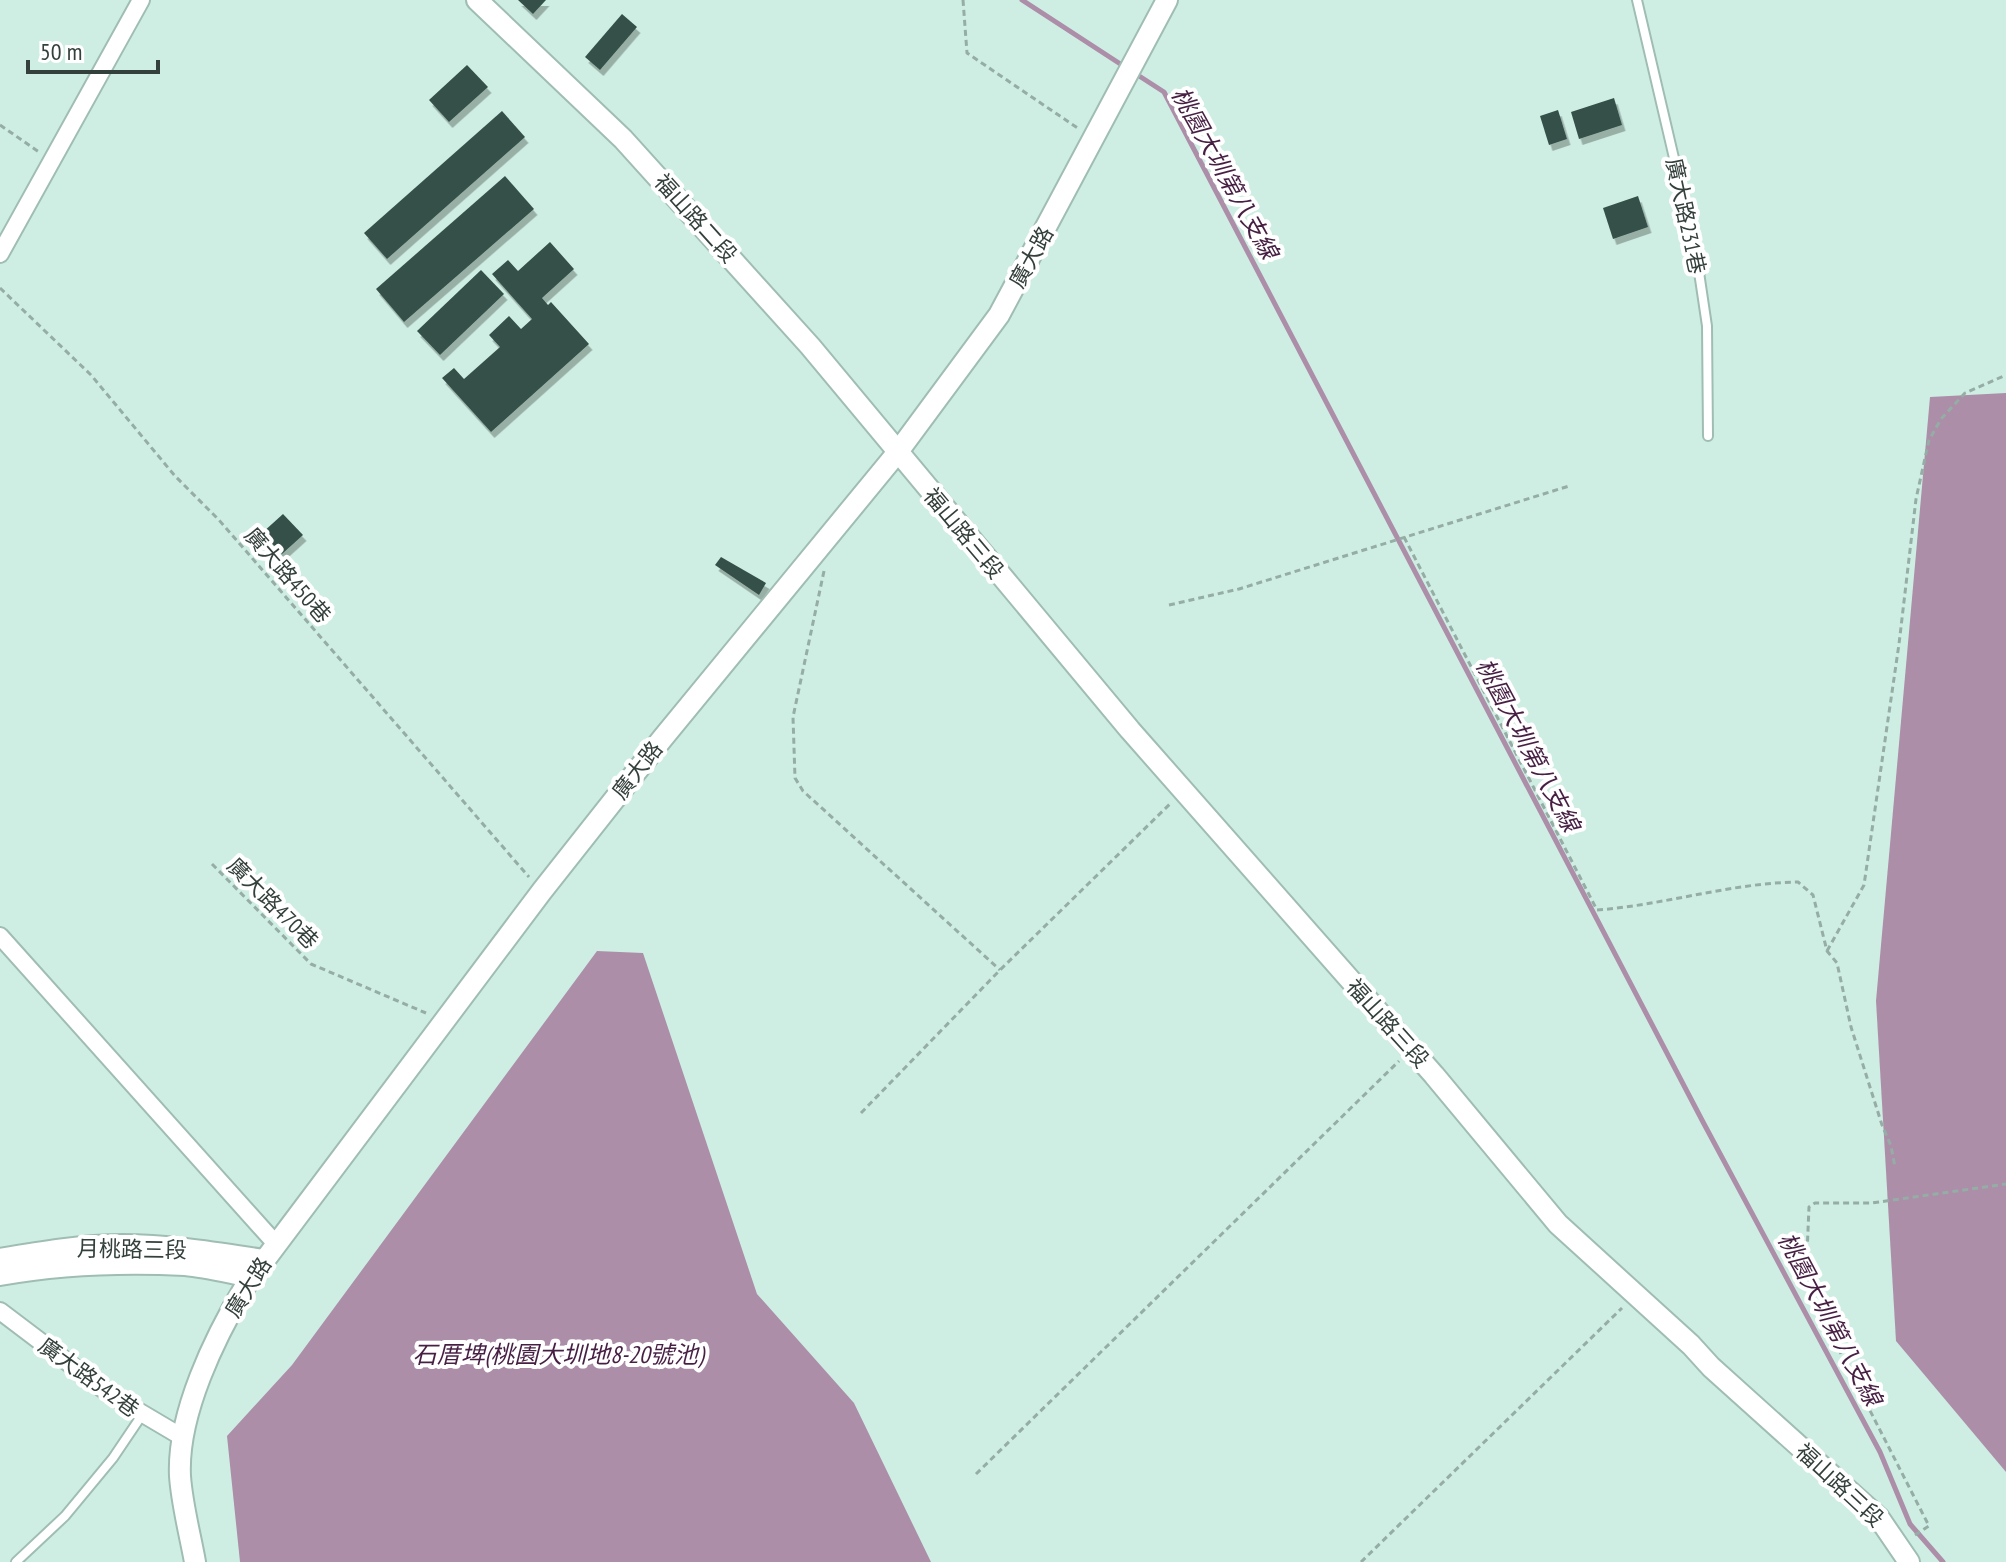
<svg xmlns="http://www.w3.org/2000/svg" width="2006" height="1562" font-family="'PT Sans Narrow','Noto Sans TC',sans-serif">
<defs>
<filter id="shadow"><feDropShadow dx="3.5" dy="6" stdDeviation="0" flood-color="#0004"/></filter>
</defs>
<rect width="100%" height="100%" fill="#cfeee3"/>
<g fill="#ac8ea9">
<path d="M 2006,393 L 2006,1472 L 1896,1341 L 1876,1001 L 1930,397 Z"/>
<path d="M 597,951 L 643,953 L 757,1294 L 854,1403 L 931,1562 L 240,1562 L 227,1436 L 292,1365 Z"/>
</g>
<g fill="none" stroke-linecap="round" stroke-linejoin="round">
<g stroke="#ac8ea9" stroke-width="5">
<path d="M 1022,0 L 1125,67"/>
<path d="M 1133,72 L 1164,92 L 1703,1122 L 1880,1452 L 1910,1524 L 1943,1562"/>
</g>
</g>
<g fill="#365048" filter="url(#shadow)">
<path d="M 518,0 L 546,0 L 533,14 Z"/>
<path d="M 622,14 L 637,27 L 600,70 L 585,57 Z"/>
<path d="M 467,65 L 488,87 L 449,122 L 429,100 Z"/>
<path d="M 1614,98 L 1622,125 L 1579,139 L 1571,112 Z"/>
<path d="M 1558,110 L 1567,139 L 1549,145 L 1540,116 Z"/>
<path d="M 502,111 L 525,137 L 387,259 L 364,233 Z"/>
<path d="M 505,176 L 534,209 L 404,322 L 376,289 Z"/>
<path d="M 1638,196 L 1648,227 L 1613,239 L 1603,208 Z"/>
<path d="M 550,242 L 574,269 L 542,298 L 548,305 L 551,302 L 589,344 L 491,432 L 442,378 L 454,368 L 464,379 L 500,347 L 489,335 L 509,316 L 521,329 L 532,319 L 492,274 L 508,260 L 518,271 Z"/>
<path d="M 481,270 L 504,294 L 440,355 L 417,331 Z"/>
<path d="M 283,514 L 303,535 L 282,554 L 262,533 Z"/>
<path d="M 721,557 L 766,583 L 759,595 L 715,565 Z"/>
</g>
<g fill="none" stroke-linecap="round" stroke-linejoin="round">
<g stroke="#a0bdb4" stroke-width="12">
<g id="service">
<path d="M 1637,0 L 1696,252 L 1707,326 L 1708,436"/>
<path d="M 16,1562 L 65,1516 L 113,1458 L 142,1415"/>
</g>
</g>
<g stroke="#a0bdb4" stroke-width="20">
<g id="minor">
<path d="M 0,254 L 141,0"/>
<path d="M 0,936 L 276,1244"/>
<path d="M 0,1311 L 111,1395 L 182,1437"/>
</g>
</g>
<g stroke="#a0bdb4" stroke-width="24">
<g id="tertiary">
<path d="M 477,0 L 623,139 L 810,346 L 1130,730 L 1434,1075 L 1558,1224 L 1691,1345 L 1711,1367 L 1879,1518 L 1909,1562"/>
<path d="M 0,1259 C 40,1252 82,1245 123,1245 C 170,1245 217,1253 264,1260"/>
<path d="M 0,1275 C 61,1264 124,1262 185,1265 C 207,1267 230,1273 252,1277"/>
<path d="M 195,1562 C 190,1534 182,1505 180,1476 C 177,1414 215,1337 246,1285 L 542,891 L 662,739 L 897,453 L 999,315 L 1167,0"/>
</g>
</g>
<g stroke="#95ada5" stroke-width="3" stroke-dasharray="6 4" stroke-linecap="butt">
<path d="M 963,0 L 967,53 L 1079,129"/>
<path d="M 0,125 L 39,152"/>
<path d="M 0,288 L 91,375 L 175,476 L 219,520 L 529,877"/>
<path d="M 1404,537 L 1597,910 C 1665,905 1730,883 1798,882 L 1813,895 L 1827,951 L 1837,963 L 1851,1027 L 1882,1125 L 1891,1146 L 1895,1167"/>
<path d="M 824,571 L 793,717 L 795,778 L 803,791 L 1000,970"/>
<path d="M 1169,605 L 1239,589 L 1569,486"/>
<path d="M 212,864 L 311,964 L 426,1013"/>
<path d="M 1827,951 L 1864,885 L 1899,644 L 1916,499 L 1929,440 L 1941,419 L 1965,393 L 2006,375"/>
<path d="M 861,1113 L 1000,970 L 1172,802"/>
<path d="M 976,1474 L 1399,1061"/>
<path d="M 1915,1535 L 1929,1526 L 1815,1303 L 1806,1277 L 1809,1207 L 1815,1203 L 1872,1203 L 2006,1184"/>
<path d="M 1361,1562 L 1622,1308"/>
</g>
<use href="#service" stroke="#fff" stroke-width="8"/>
<use href="#minor" stroke="#fff" stroke-width="16"/>
<use href="#tertiary" stroke="#fff" stroke-width="20"/>
</g>
<g text-anchor="middle" dominant-baseline="central" stroke-width="8" stroke-linejoin="round" paint-order="stroke">
<g font-size="22" fill="#34403c" stroke="#fff">
<text transform="translate(1686 216) rotate(78)">廣大路231巷</text>
<text transform="translate(696 218) rotate(48)">福山路二段</text>
<text transform="translate(1031 257) rotate(-61)">廣大路</text>
<text transform="translate(964 533) rotate(50)">福山路三段</text>
<text transform="translate(288 575) rotate(49)">廣大路450巷</text>
<text transform="translate(637 770) rotate(-52)">廣大路</text>
<text transform="translate(273 903) rotate(45)">廣大路470巷</text>
<text transform="translate(1388 1023) rotate(48)">福山路三段</text>
<text transform="translate(132 1249) rotate(1)">月桃路三段</text>
<text transform="translate(248 1287) rotate(-58)">廣大路</text>
<text transform="translate(89 1377) rotate(36)">廣大路542巷</text>
<text transform="translate(1840 1485) rotate(43)">福山路三段</text>
</g>
<g font-size="24" font-style="italic" fill="#461f43" stroke="#fff">
<text transform="translate(1225 173) rotate(61)">桃園大圳第八支線</text>
<text transform="translate(1528 745) rotate(62)">桃園大圳第八支線</text>
<text transform="translate(1830 1319) rotate(62)">桃園大圳第八支線</text>
<text x="558" y="1354">石厝埤(桃園大圳地8-20號池)</text>
</g>
</g>
<path d="M28 60v12h130v-12" fill="none" stroke="#34403c" stroke-width="4"/>
<text x="40" y="60" font-size="24" fill="#34403c" stroke="#ffffff" stroke-width="6" paint-order="stroke">50 m</text>
</svg>
